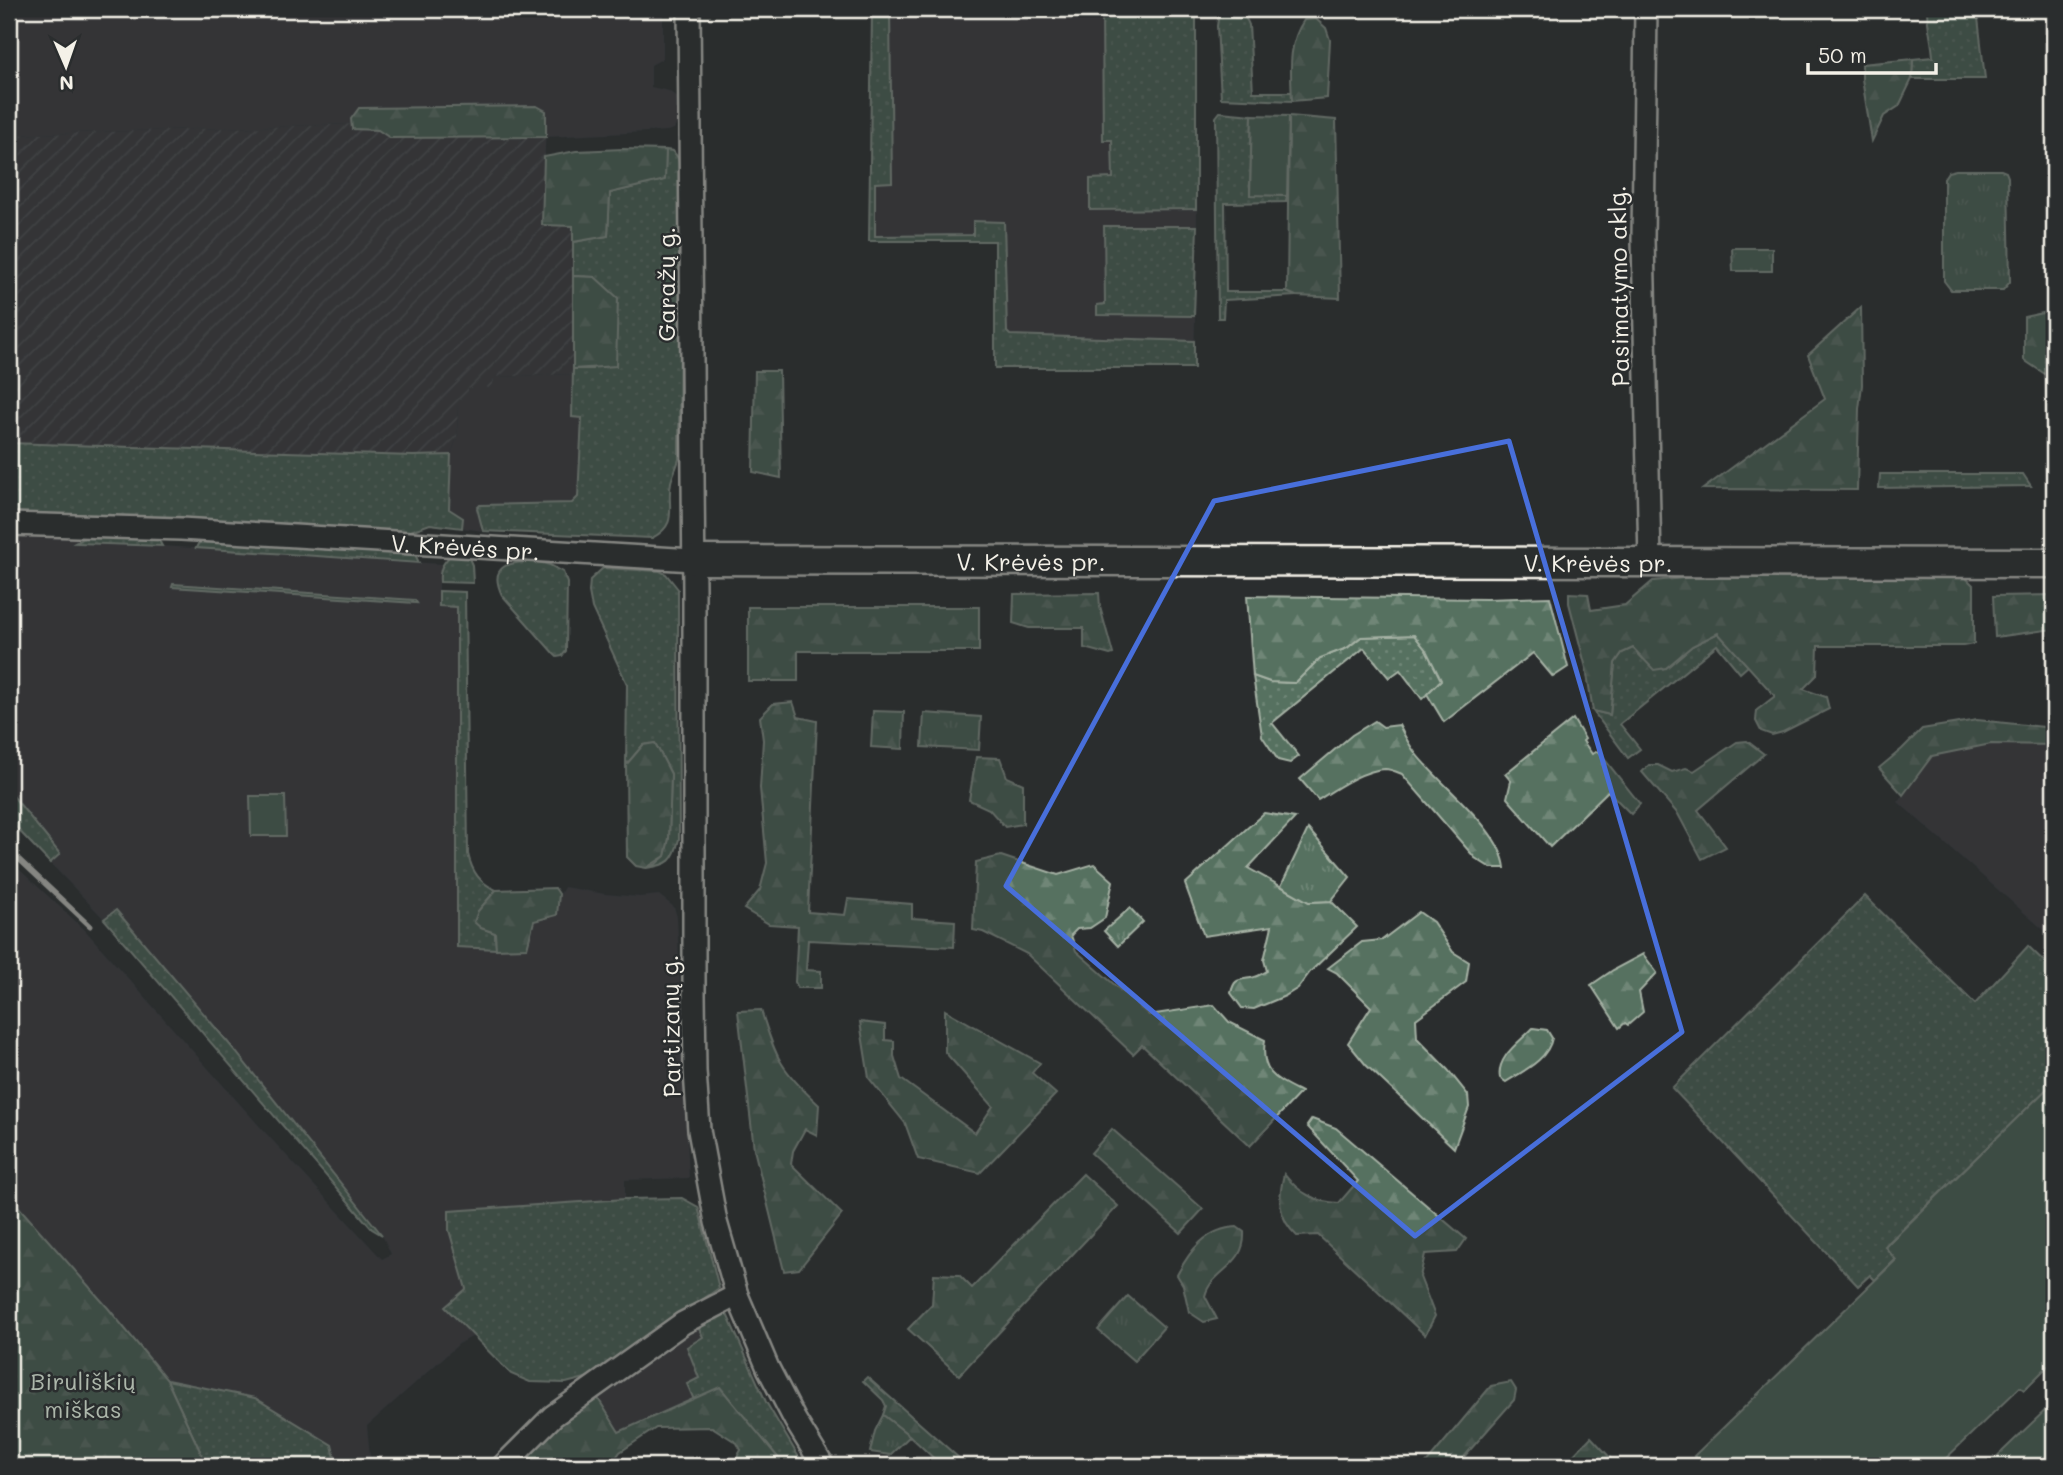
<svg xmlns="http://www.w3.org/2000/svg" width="2063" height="1475" font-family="Mali,sans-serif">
<defs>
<pattern id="industrial-furrows" width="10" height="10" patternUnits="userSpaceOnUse" patternTransform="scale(1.75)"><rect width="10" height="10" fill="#3f3d42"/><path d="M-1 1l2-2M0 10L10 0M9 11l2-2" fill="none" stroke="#5b5a5d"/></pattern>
<pattern id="grass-dots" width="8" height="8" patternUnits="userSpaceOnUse" patternTransform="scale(1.75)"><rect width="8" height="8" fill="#567160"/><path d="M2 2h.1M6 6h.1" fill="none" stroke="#6f8677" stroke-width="1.8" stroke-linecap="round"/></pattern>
<pattern id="forest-firs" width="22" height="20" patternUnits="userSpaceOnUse" patternTransform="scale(1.75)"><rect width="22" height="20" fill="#567160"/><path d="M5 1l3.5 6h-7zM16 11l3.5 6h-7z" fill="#6f8677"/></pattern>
<pattern id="park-tufts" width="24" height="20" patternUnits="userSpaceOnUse" patternTransform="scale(1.75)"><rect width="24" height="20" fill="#567160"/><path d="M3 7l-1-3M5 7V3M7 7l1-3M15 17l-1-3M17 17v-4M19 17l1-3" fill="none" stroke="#6f8677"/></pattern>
</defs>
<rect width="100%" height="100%" fill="#2a2d2e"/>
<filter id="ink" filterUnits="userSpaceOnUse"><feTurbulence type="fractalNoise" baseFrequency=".0143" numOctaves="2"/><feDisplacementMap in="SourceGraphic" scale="14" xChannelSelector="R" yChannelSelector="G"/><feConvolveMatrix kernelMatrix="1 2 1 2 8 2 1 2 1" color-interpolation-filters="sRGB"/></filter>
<g filter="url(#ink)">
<g fill="#3f3d42">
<path d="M 9,9 L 663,9 L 663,55 L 662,59 L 651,65 L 651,87 L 669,91 L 678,98 L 680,103 L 680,119 L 674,129 L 667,131 L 546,137 L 546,123 L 352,124 L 9,135 Z"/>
<path d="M 872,9 L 1196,9 L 1197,226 L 1194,368 L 995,368 L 995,241 L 869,241 Z"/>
<path d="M 573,374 L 572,417 L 582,417 L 578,497 L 572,503 L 480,505 L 480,528 L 483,531 L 462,528 L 463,517 L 449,510 L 451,455 L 457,437 L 458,405 L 468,388 L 493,377 Z"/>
<path d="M 9,533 L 88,536 L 162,542 L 162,546 L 442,564 L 439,572 L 439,606 L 457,606 L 457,947 L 527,947 L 534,921 L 557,915 L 557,900 L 564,887 L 605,894 L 640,897 L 659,895 L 674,907 L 677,917 L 689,1178 L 625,1180 L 625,1199 L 449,1211 L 449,1230 L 466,1289 L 446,1307 L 474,1336 L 460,1343 L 367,1426 L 371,1466 L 337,1466 L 332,1445 L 255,1398 L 167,1380 L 108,1308 L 9,1196 L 9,860 L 85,930 L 263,1130 L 382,1259 L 391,1254 L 382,1235 L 236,1052 L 117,910 L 104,919 L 50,863 L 59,854 L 9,791 Z"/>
<path d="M 1991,744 L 2054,745 L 2054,939 L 1898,802 L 1932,756 Z"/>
<path d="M 696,1323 L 703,1337 L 687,1347 L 700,1378 L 687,1384 L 694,1400 L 618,1432 L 594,1392 Z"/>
</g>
<path fill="url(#industrial-furrows)" d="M 546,123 L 542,225 L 573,226 L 573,374 L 494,377 L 493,388 L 468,388 L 468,405 L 458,405 L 457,437 L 451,455 L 413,456 L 9,443 L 9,135 L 352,124 Z"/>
<g fill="url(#grass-dots)" stroke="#a5b1a4" stroke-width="2">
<path d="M 872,9 L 890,9 L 892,182 L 875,183 L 875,236 L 973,235 L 973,221 L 1004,222 L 1007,332 L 1010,335 L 1194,341 L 1194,368 L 995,368 L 995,241 L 869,241 Z"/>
<path d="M 1102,9 L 1196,9 L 1196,209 L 1090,210 L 1090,179 L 1113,178 L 1112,140 L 1103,140 Z"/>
<path d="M 1927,9 L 1977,9 L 1985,79 L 1912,79 L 1913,59 L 1933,57 C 1932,40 1927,26 1927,9 Z"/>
<path d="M 1229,10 C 1240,13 1245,14 1249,25 L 1253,92 L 1292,92 L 1292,101 L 1221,98 L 1217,26 L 1219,13 Z"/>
<path d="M 1220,112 L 1252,115 L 1250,194 L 1287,196 L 1286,202 L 1225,203 L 1226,292 L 1287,292 L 1296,296 L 1224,300 L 1223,318 L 1218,318 L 1216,117 Z"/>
<path d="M 666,150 L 673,151 L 678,158 L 681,173 L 679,459 C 677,467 673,474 671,482 C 666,506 680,524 652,538 L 483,531 L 477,508 L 480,505 L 572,503 L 578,497 L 582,418 L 572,417 L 573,369 L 592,369 L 595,277 L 573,276 L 573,242 L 608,236 L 610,193 L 664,180 Z"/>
<path d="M 1104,226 L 1197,226 L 1194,316 L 1097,315 L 1097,305 L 1105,304 Z"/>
<path d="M 9,443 L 413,456 L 451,455 L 449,509 L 463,518 L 462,528 L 430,524 L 405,533 L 9,514 Z"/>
<path d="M 1880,474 L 2023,474 L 2031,486 L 1879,488 Z"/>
<path d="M 88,536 L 157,537 L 162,546 L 75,543 Z"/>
<path d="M 205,540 L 411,552 L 415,554 L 419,563 L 196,548 L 198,544 Z"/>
<path d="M 460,554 L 469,558 L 472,565 L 473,583 L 440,582 C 439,570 442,564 450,556 Z"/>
<path d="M 535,561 L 550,565 L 563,572 L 567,583 L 566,651 L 562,656 L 557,657 L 554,654 L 502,595 C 487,564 511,562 535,561 Z"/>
<path d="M 603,568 L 660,571 L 666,574 L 678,589 L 679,839 C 674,861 669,865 646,868 L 656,864 L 665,856 L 669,838 L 671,774 L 655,743 L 643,745 L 626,765 L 627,684 L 592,608 L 589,592 L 590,580 Z"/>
<path d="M 173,584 L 415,600 L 417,603 L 172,587 Z"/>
<path d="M 439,591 L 465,592 L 468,854 C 472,872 480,883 496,890 L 478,911 L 481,928 L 495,933 L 496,949 L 457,947 L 457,607 L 439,606 Z"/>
<path d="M 1718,633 L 1748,666 L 1740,673 L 1717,645 L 1620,724 L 1640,749 L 1628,758 L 1593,711 L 1610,715 L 1615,663 L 1622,653 L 1633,648 L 1643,659 L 1666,668 L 1692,646 Z"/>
<path d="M 1414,635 L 1426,650 L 1442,680 L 1422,699 L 1400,670 L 1389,678 L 1364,648 L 1272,723 L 1299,756 L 1290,763 L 1278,760 L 1262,736 L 1253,676 L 1270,682 L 1295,683 L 1320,658 L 1347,648 L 1361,637 Z"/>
<path d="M 9,791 L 60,854 L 50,863 L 9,820 Z"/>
<path d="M 1865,896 L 1975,1004 L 2028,946 L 2054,971 L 2054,1082 L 1885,1246 L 1896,1259 L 1875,1280 L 1870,1275 L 1858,1286 L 1672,1088 Z"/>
<path d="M 116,910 L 236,1052 L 382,1235 L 372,1229 L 104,919 Z"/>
<path d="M 682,1198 L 698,1207 L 719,1288 L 593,1376 L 566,1383 L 530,1382 L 511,1374 L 445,1307 L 466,1289 L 449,1230 L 449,1211 L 625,1199 Z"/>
<path d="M 715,1310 L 727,1314 L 766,1402 L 804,1466 L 785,1466 L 720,1388 L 694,1400 L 687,1384 L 699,1378 L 687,1347 L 703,1337 L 696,1323 Z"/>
<path d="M 167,1380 L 255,1398 L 332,1445 L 337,1466 L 207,1466 Z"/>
</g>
<g fill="url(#forest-firs)" stroke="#a5b1a4" stroke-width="2">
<path d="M 1316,19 L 1326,28 L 1330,40 L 1327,98 L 1292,101 C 1291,72 1287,45 1304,20 Z"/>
<path d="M 1913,59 L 1912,79 L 1899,106 L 1884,116 L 1872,141 L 1862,79 L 1862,64 Z"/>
<path d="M 537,106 L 546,111 L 546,137 L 390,138 L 378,130 L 352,129 L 351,119 L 359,108 Z"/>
<path d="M 1289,116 L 1336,120 L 1340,298 L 1296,296 L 1287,292 Z"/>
<path d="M 623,149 L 666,150 L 665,180 L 610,193 L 608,236 L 573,242 L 573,226 L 542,225 L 544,157 L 576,151 Z"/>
<path d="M 573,276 L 595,277 L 618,298 L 616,366 L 573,369 Z"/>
<path d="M 1861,307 L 1862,385 L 1859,409 L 1857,490 L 1703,489 L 1825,399 L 1808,355 Z"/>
<path d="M 2047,312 L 2054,319 L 2054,380 L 2024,360 L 2024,317 Z"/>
<path d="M 755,371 L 779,371 L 781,478 L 753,472 Z"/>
<path d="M 1695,577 L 1966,578 L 1974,586 L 1974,644 L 1963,646 L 1818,646 L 1817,675 L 1803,689 L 1826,697 L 1829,709 L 1783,732 L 1772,735 L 1761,731 L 1756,721 L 1757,710 L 1775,696 L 1718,633 L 1692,646 L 1666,668 L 1654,670 L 1633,648 L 1622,653 L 1615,663 L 1610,715 L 1593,711 L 1586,668 L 1569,603 L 1569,593 L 1588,594 L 1591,610 L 1625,605 L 1653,581 Z"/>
<path d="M 1099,593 L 1100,607 L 1113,654 L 1110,655 L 1084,648 L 1084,628 L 1029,628 L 1013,623 L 1014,594 Z"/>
<path d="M 2054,595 L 2054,629 L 1995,637 L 1993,596 Z"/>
<path d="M 1247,596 L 1486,599 L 1550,597 L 1568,667 L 1553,677 L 1533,653 L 1444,722 L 1427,694 L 1441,680 L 1426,650 L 1414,635 L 1361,637 L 1347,648 L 1320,658 L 1295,683 L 1270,682 L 1253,676 Z"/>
<path d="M 748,607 L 979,607 L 979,651 L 798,651 L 798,681 L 748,681 Z"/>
<path d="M 793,702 L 798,717 L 817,721 L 808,912 L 845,915 L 848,899 L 912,904 L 912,918 L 955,921 L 954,947 L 808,940 L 806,970 L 821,971 L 821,988 L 798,988 L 795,982 L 798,926 L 769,924 L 744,909 L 760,890 L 767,863 L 760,788 L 763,740 L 760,717 L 773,704 Z"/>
<path d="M 873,711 L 904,712 L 903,749 L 871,747 Z"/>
<path d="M 1573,719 L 1585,739 L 1583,741 L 1592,754 L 1598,751 L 1640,804 L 1631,814 L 1608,791 L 1550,847 L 1507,798 L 1511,781 L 1505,774 Z"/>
<path d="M 1977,720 L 2054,728 L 2054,745 L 1991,744 L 1932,756 L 1903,795 L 1879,768 L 1902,749 L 1922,729 Z"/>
<path d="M 1375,721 L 1383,727 L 1399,725 C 1404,735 1409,745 1416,754 C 1440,785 1501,829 1505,868 L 1491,868 L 1475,858 L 1402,774 C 1397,772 1390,769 1385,769 C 1363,770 1337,788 1318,800 L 1300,779 L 1352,735 Z"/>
<path d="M 1747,741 L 1764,754 L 1698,810 L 1726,847 L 1702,859 L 1678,814 L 1642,772 L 1649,765 L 1658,765 L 1672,772 L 1686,768 L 1694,771 L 1737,742 Z"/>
<path d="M 655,743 L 671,774 L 669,838 L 665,856 L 646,868 L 636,866 L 627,857 L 626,765 L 643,745 Z"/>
<path d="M 976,757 L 1000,758 L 1007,777 L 1023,784 L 1023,824 L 1005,827 L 989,809 L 969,800 Z"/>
<path d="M 1264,813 L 1295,818 L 1248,868 L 1309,902 L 1331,901 L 1357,927 L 1310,972 L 1298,988 L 1285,996 L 1254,1009 L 1242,1008 L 1231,993 C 1234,979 1238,980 1251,978 C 1257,977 1262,974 1267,971 L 1264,960 L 1272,926 L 1204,936 L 1185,884 Z"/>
<path d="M 1001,856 L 1058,875 L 1094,864 L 1113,881 L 1105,918 L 1090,928 L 1077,929 L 1071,935 L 1076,951 L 1149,1015 L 1214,1005 L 1229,1022 L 1265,1040 C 1260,1073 1275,1079 1301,1092 L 1250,1146 L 1142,1045 L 1133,1054 L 1027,954 L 983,932 L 973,930 L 976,862 Z"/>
<path d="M 555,888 L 559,894 L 557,915 L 534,921 L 527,948 L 496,949 L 495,933 L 481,928 L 474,922 L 478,911 L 496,890 Z"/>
<path d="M 1419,912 L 1433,922 L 1453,952 L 1469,962 L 1466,982 L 1416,1019 L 1417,1038 L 1448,1070 L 1468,1095 L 1469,1107 L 1454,1148 L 1366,1065 L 1348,1043 L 1371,1007 L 1337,973 L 1328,968 L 1362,942 L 1382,940 Z"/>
<path d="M 1643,954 L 1657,973 L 1639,992 L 1643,1012 L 1628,1025 L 1625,1023 L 1619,1028 L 1591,985 L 1613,970 Z"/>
<path d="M 761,1010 C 776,1059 781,1070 819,1105 L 817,1135 L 805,1129 L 793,1151 L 791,1164 L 842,1214 L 799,1269 L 784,1271 L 754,1149 L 738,1011 Z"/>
<path d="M 945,1010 L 1040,1063 L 1032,1073 L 1056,1094 L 980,1173 L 918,1159 L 905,1123 L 869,1078 L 860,1022 L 885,1025 L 885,1040 L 894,1041 L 894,1056 L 901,1079 L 975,1133 L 993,1106 L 945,1052 Z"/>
<path d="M 1533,1028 L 1547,1030 L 1552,1038 C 1548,1060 1523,1071 1506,1082 L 1500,1078 C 1496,1057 1520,1042 1533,1028 Z"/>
<path d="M 1312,1119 L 1336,1128 L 1466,1239 L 1457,1252 L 1425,1254 L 1420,1277 L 1435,1316 L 1425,1335 L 1318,1235 L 1297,1236 C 1277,1217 1278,1199 1284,1174 C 1299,1193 1315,1202 1339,1203 L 1358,1181 L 1307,1126 Z"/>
<path d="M 1112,1129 L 1203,1209 L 1181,1233 L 1091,1153 Z"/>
<path d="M 1083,1174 L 1118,1206 L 959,1375 L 908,1329 L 932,1304 L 934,1274 L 959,1275 L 972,1288 Z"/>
<path d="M 9,1196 L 108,1308 L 167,1380 L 207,1466 L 9,1466 Z"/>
<path d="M 1237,1227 L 1244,1232 C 1246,1267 1212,1269 1205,1296 L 1217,1319 L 1204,1322 L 1189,1312 L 1183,1285 L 1177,1275 C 1190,1250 1207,1228 1237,1227 Z"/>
<path d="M 867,1377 L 968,1466 L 942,1466 L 910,1436 L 883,1415 L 886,1406 L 883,1400 L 863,1381 Z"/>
<path d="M 1511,1382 L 1516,1390 L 1514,1400 L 1456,1466 L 1424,1466 L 1491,1386 Z"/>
<path d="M 720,1387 L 785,1466 L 735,1466 L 733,1464 L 741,1450 L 737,1443 L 712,1427 L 656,1428 L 620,1452 L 610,1466 L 516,1466 L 551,1427 L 594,1392 L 619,1432 Z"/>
<path d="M 1591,1437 L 1617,1465 L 1563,1466 Z"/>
</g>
<g fill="url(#park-tufts)" stroke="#a5b1a4" stroke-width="2">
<path d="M 1956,170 L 2001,170 L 2006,172 L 2008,177 L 2010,282 L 2003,290 L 1951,290 L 1944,281 L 1944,178 L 1948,172 Z"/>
<path d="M 1732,248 L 1772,248 L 1772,271 L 1733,271 Z"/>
<path d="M 924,713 L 981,717 L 979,750 L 922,747 Z"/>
<path d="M 1308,829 L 1350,877 L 1331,901 L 1309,902 L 1281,886 Z"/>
<path d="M 1130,908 L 1143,922 L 1118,946 L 1104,931 Z"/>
<path d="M 1128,1296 L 1164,1327 L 1134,1361 L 1098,1330 Z"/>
<path d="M 883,1415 L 910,1436 L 890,1455 L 870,1452 L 875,1431 Z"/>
</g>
<g fill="#567160" stroke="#a5b1a4" stroke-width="2">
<path d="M 1252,115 L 1289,116 L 1287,196 L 1250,195 Z"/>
<path d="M 250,796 L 285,796 L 286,836 L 251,836 Z"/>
<path d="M 2054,1082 L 2054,1360 L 2024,1390 L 2020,1387 L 1938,1466 L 1705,1466 L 1694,1456 L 1896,1260 L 1885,1247 Z"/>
<path d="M 2054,1402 L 2054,1466 L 1987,1466 Z"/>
</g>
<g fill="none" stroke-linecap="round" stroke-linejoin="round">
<g stroke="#f4f1e8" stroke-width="26">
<g id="minor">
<path d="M 689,9 L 694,592 L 694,994 L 695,1071 L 699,1130 L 716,1222 L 737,1295 L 768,1368 L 795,1420 L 823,1466"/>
<path d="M 1646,9 L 1643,239 L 1650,562"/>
<path id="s1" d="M 9,524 L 181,529 L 693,560"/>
<path d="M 503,1466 L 553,1416 L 683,1323 L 737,1295"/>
</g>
</g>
<g stroke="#f4f1e8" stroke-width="33">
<g id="major">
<path id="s2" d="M 693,560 L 2054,563"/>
</g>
</g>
<use href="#minor" stroke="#2a2d2e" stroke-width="21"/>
<use href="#major" stroke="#2a2d2e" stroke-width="28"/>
<path stroke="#f4f1e8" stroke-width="5" d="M 9,850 L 90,926"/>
</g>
</g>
<path d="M0 0H2063V1475H0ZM 1509,441 L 1682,1032 L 1415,1236 L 1006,886 L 1214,501 Z" fill="#2a2d2e" fill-opacity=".55" fill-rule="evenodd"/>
<path fill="none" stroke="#486fdb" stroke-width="5" stroke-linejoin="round" d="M 1509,441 L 1682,1032 L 1415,1236 L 1006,886 L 1214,501 Z"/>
<g text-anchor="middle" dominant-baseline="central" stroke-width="5" stroke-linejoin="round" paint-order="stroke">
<g font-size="24" fill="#f4f1e8" stroke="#2a2d2e">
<text transform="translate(665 284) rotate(-90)">Garažų g.</text>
<text transform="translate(1618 286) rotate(-91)">Pasimatymo aklg.</text>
<text stroke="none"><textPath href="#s1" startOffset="457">V. Krėvės pr.</textPath></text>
<text stroke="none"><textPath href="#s2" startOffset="338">V. Krėvės pr.</textPath></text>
<text stroke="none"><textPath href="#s2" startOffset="905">V. Krėvės pr.</textPath></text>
<text transform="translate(670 1026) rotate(-91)">Partizanų g.</text>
</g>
<g font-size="24" fill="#adb7ab" stroke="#2a2d2e">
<text x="83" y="1380">Biruliškių<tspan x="83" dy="28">miškas</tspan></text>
</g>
</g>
<rect width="2063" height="1475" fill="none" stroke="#2a2d2e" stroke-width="35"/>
<rect x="18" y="18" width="2028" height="1440" fill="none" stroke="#f4f1e8" stroke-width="2.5" filter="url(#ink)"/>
<g transform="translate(66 66) rotate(178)" stroke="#2a2d2e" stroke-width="5" paint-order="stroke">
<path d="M0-5L12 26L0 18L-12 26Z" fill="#f4f1e8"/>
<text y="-10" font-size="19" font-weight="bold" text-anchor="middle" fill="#f4f1e8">N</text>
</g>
<path d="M1808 63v10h128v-10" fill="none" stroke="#f4f1e8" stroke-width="3.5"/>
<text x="1818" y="63" font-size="21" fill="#f4f1e8" stroke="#2a2d2e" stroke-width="5" paint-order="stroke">50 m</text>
</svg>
